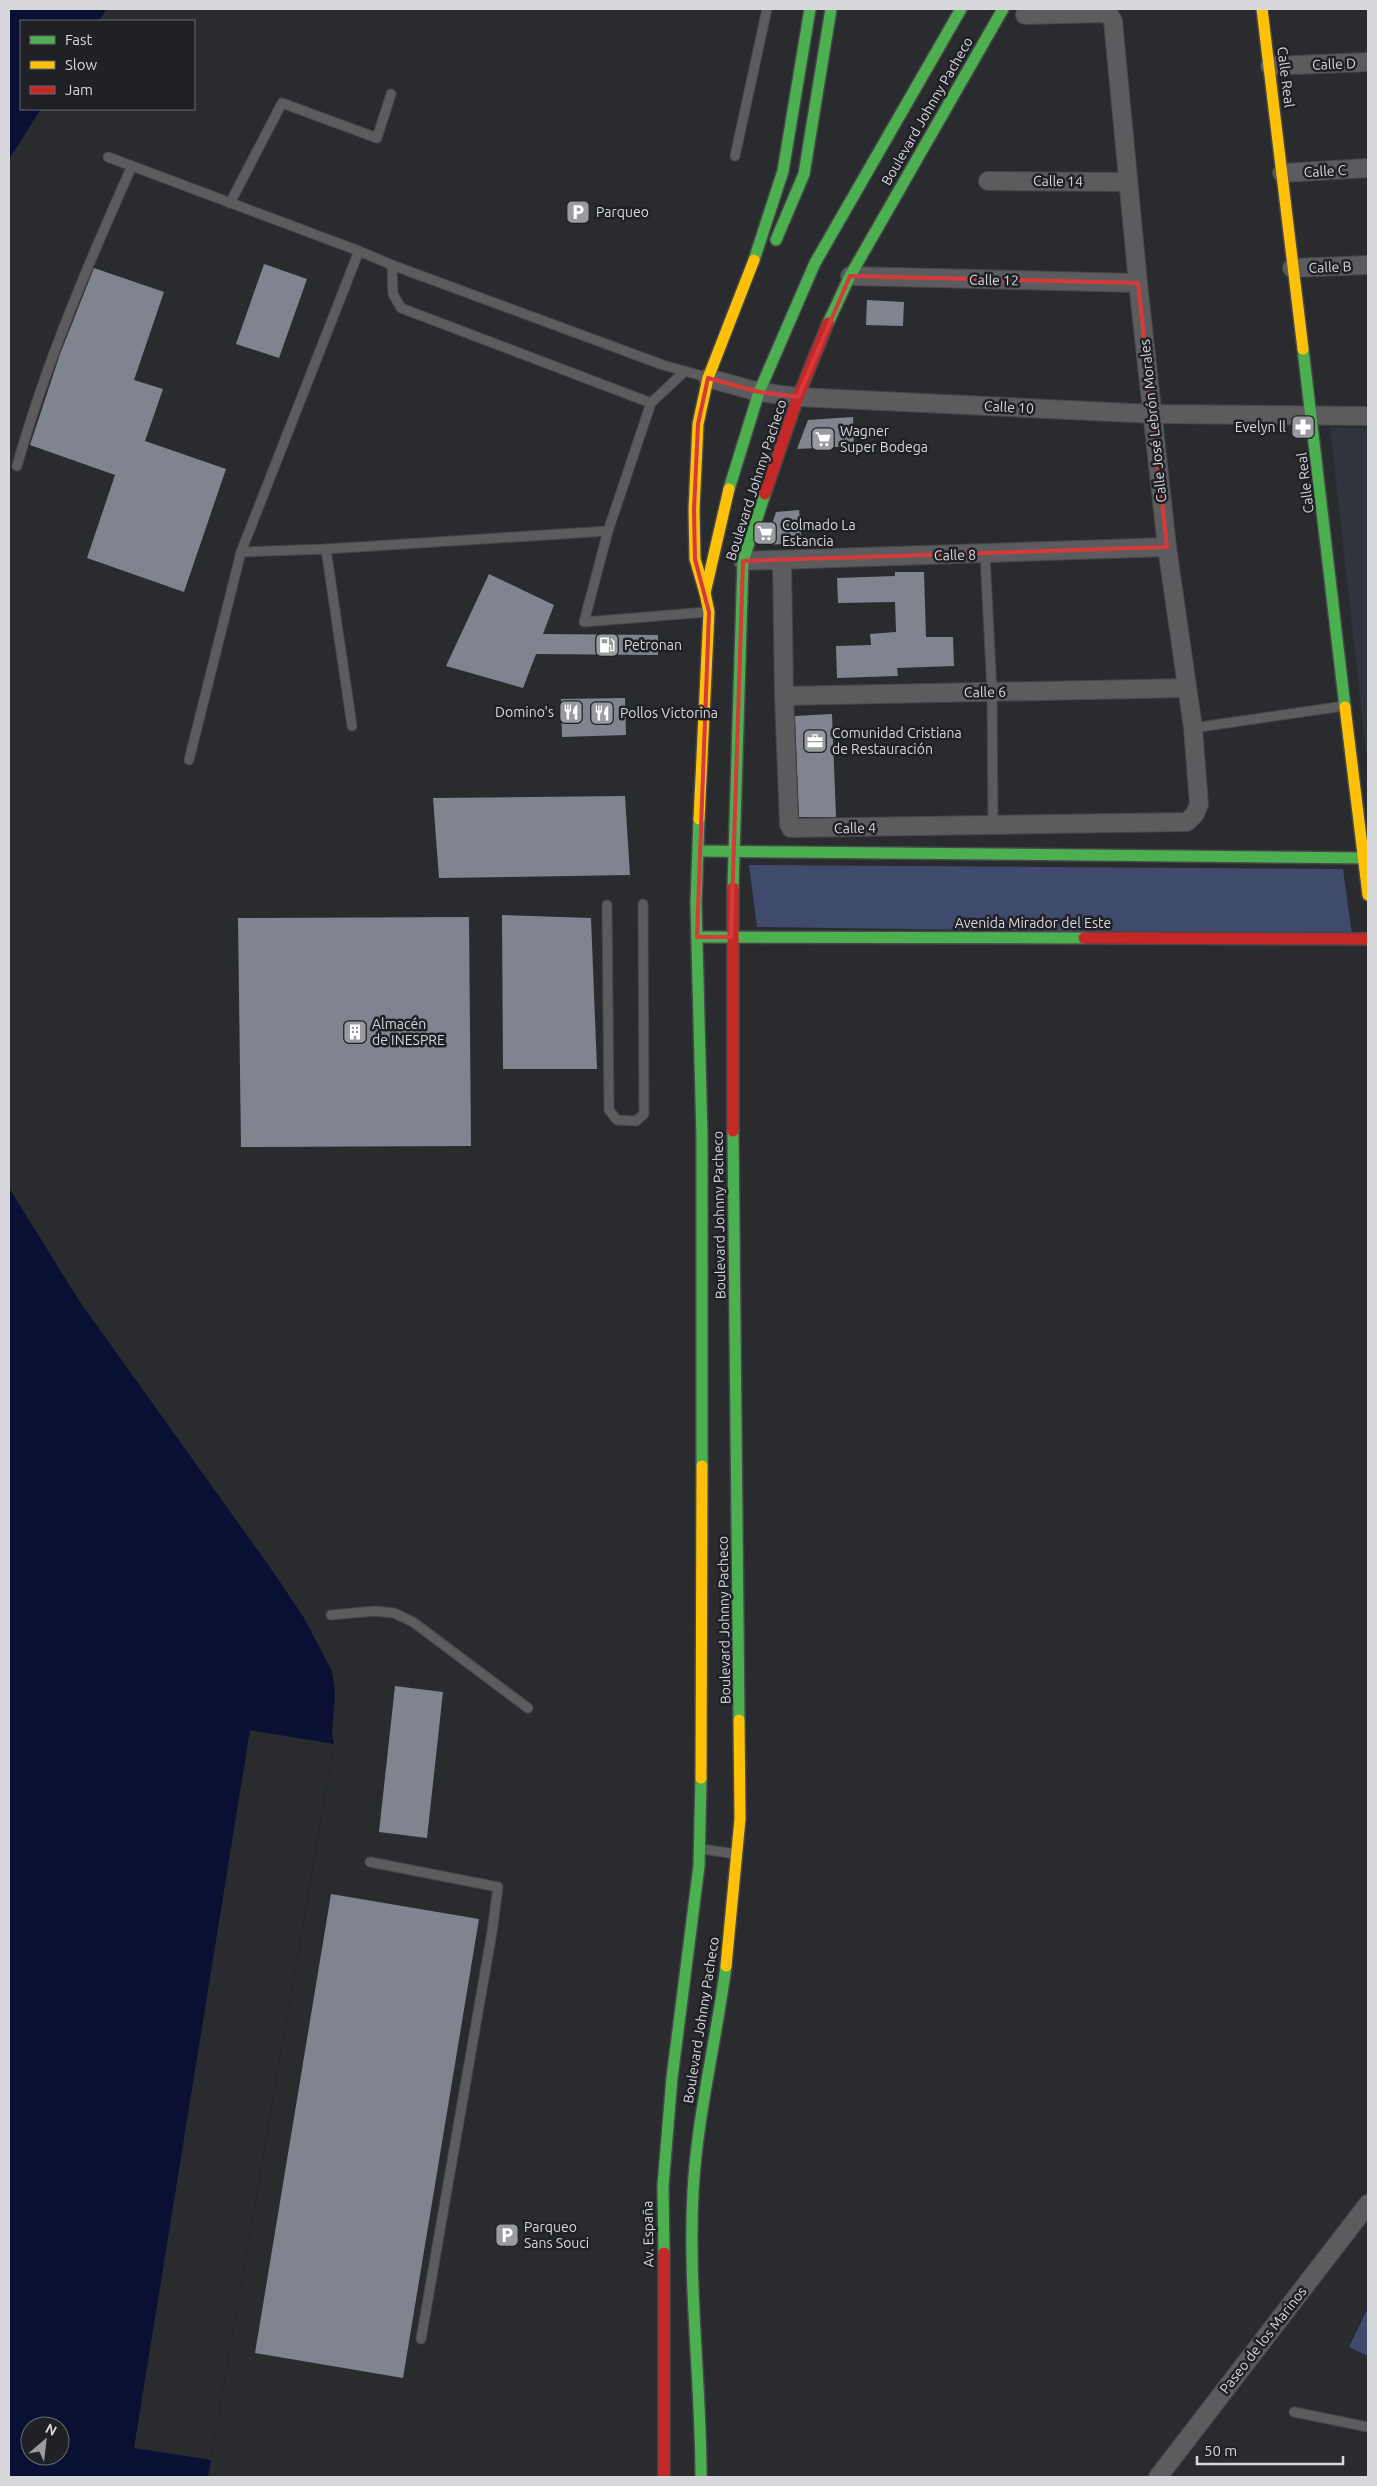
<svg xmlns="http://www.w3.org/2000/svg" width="1377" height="2486" font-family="Ubuntu,sans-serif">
<rect width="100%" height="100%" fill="#292b2e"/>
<path fill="#30343d" d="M 1330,427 L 1368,429 L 1368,769 Z"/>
<g fill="#3f4a6d">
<path d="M 749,865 L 1343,869 L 1352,935 L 757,927 Z"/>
<path d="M 1368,2308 L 1368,2356 L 1349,2347 Z"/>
</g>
<g fill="#091033" fill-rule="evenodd">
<path d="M 9,9 L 107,9 L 98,21 L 21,21 L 21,109 L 41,109 L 9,159 Z"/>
<path d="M 9,1188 L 80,1302 L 274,1573 L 304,1618 L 332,1671 L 335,1693 L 332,1733 L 334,1744 L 208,2477 L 9,2477 ZM 30,2426 L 60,2426 L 60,2456 L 30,2456 Z"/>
</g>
<path fill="#292b2e" d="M 250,1730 L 334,1744 L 211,2460 L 134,2448 Z"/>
<g fill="#80848f">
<path d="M 264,264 L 307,279 L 279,358 L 236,344 Z"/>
<path d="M 94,268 L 164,292 L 134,380 L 163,389 L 145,441 L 226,469 L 184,592 L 87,558 L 115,475 L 30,445 L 60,354 Z"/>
<path d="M 867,300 L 904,302 L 903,326 L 866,325 Z"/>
<path d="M 853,417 L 854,446 L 797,449 L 808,420 Z"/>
<path d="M 799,510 L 802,543 L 765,545 L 776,512 Z"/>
<path d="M 895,572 L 924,572 L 926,637 L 953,637 L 954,666 L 897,668 L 898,676 L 837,678 L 836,646 L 871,645 L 870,634 L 896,632 L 895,602 L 838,603 L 837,578 L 895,576 Z"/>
<path d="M 489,574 L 554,605 L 543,634 L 658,635 L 658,655 L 536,654 L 523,688 L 446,666 Z"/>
<path d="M 625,698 L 626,735 L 562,737 L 561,699 Z"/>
<path d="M 832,714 L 836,817 L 799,817 L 795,716 Z"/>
<path d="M 625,796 L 630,875 L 439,878 L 433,798 Z"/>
<path d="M 502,915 L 591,918 L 597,1069 L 503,1069 Z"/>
<path d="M 469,917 L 471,1146 L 241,1147 L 238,918 Z"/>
<path d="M 395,1686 L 443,1692 L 427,1838 L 379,1832 Z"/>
<path d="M 331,1894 L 479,1919 L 403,2378 L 255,2353 Z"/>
</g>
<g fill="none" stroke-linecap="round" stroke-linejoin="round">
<g stroke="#464749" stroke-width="11">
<g id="lane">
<path d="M 735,156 L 767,9"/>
<path d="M 108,157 L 359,251 L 392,265 L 663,365 L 706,377"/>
<path d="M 230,203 L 282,103 L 377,138 L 391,94"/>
<path d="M 392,265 L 393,294 L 401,308 L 651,403"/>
<path d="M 17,466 C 46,363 88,264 132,166"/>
<path d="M 608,531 L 584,622 L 707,612"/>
<path d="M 326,549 L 352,726"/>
<path d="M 241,552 L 326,549 L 608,531 L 651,403 L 685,371"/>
<path d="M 985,555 L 992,692 L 993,825"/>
<path d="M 1193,728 L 1344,706"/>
<path d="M 189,760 L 241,552 L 359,251"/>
<path d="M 607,905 L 609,1110 L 617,1120 L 636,1121 L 644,1114 L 643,904"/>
<path d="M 331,1615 L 375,1611 L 394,1613 L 413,1622 L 528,1708"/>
<path d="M 702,1849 L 736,1854"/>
<path d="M 370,1862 L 498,1887 L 492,1932 L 421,2339"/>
<path d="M 1294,2412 L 1368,2427"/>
</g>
</g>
<g stroke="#464749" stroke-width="20">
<g id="street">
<path d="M 1270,66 L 1368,62"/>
<path d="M 1282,173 L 1368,168"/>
<path d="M 988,181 L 1128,182"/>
<path d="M 1292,268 L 1368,265"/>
<path d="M 850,276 L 1138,283"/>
<path d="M 708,378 L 759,392 L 798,397 L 1153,414 L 1368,416"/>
<path d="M 782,560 L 784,696 L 789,824 L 791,828 L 1187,822 L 1195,814 L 1199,804 L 1193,728 L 1167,547 L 1138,283 L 1113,21 L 1110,16 L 1105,13 L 1025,15"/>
<path d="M 743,561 L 1167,547"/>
<path d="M 784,696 L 1186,688"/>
<path d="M 1158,2477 L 1368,2204"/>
</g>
</g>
<g stroke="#464749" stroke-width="14">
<g id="fast">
<path d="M 776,240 L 804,174 L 831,9"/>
<path d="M 754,260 L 783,171 L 810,9"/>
<path d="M 828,323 L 850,276 L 1003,9"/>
<path d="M 1303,349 L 1345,707"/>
<path d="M 729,489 L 759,392 L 815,263 L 961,9"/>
<path d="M 699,819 L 696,903 L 702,1137 L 702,1466"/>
<path d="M 699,851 L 1368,858"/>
<path d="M 733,888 L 743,561 L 765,494"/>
<path d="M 697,937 L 1084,938"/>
<path d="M 733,1131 L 739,1720"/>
<path d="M 664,2253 L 663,2186 L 672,2078 L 699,1866 L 701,1778"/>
<path d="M 701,2477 C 701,2382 688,2287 693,2192 C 697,2116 716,2042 726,1966"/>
</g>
</g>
<g stroke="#464749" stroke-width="14">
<g id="slow">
<path d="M 1262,9 L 1303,349"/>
<path d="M 705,593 L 695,559 L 694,510 L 698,424 L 708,378 L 754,260"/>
<path d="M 1345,707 L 1368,895"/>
<path d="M 699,819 L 709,612 L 705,593 L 729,489"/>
<path d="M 701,1778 L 702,1466"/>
<path d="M 726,1966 L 740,1819 L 739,1720"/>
</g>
</g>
<g stroke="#464749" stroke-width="14">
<g id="jam">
<path d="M 765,494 L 798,397 L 828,323"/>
<path d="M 733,888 L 733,1131"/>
<path d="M 1084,938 L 1368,939"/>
<path d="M 664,2253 L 664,2477"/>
</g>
</g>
<use href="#lane" stroke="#5c5c5e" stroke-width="9"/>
<use href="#street" stroke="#5c5c5e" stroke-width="18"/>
<use href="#fast" stroke="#4caf50" stroke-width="11"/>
<use href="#slow" stroke="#ffc107" stroke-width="11"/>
<use href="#jam" stroke="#c62828" stroke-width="11"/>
</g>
<path fill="none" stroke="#d63a3a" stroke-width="4" stroke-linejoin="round" d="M 850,276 L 1138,283 L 1167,547 L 743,561 L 731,937 L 697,937 L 709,612 L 695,559 L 694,510 L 698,424 L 708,378 L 759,392 L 798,397 Z"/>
<defs>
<g id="parking-square" transform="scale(1.25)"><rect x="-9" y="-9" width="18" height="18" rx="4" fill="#9a9b9f" stroke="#1f2126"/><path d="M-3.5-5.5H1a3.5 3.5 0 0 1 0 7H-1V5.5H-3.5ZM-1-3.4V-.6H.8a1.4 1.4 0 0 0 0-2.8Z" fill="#fff"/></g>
<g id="pharmacy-square" transform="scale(1.25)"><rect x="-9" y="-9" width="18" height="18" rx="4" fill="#9a9b9f" stroke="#1f2126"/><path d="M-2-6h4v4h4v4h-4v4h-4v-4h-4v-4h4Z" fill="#fff"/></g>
<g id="supermarket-square" transform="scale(1.25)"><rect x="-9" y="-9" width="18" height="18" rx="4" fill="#9a9b9f" stroke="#1f2126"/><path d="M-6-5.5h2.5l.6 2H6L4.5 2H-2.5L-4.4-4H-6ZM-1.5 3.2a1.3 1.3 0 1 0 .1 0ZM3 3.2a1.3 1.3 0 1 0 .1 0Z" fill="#fff"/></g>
<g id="fuel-square" transform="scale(1.25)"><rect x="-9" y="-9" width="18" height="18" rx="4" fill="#9a9b9f" stroke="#1f2126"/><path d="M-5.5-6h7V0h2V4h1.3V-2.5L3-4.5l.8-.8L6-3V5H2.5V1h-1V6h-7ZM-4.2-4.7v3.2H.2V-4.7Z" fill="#fff"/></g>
<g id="restaurant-square" transform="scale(1.25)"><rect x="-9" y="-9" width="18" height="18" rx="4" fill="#9a9b9f" stroke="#1f2126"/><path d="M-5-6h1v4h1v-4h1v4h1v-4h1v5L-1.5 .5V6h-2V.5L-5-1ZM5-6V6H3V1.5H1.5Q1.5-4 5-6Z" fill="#fff"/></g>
<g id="office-square" transform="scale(1.25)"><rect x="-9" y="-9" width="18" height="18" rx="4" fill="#9a9b9f" stroke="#1f2126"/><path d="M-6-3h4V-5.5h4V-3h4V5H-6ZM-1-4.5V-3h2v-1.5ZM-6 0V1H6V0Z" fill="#fff"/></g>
<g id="building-square" transform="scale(1.25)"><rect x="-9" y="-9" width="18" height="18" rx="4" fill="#9a9b9f" stroke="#1f2126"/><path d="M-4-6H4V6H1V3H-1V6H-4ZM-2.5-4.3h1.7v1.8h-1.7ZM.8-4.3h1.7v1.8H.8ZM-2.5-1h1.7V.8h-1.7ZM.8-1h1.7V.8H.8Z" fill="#fff"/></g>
</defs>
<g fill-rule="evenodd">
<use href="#parking-square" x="578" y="212"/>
<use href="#pharmacy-square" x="1303" y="427"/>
<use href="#supermarket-square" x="823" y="439"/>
<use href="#supermarket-square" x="765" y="533"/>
<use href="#fuel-square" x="607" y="645"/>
<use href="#restaurant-square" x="571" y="712"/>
<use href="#restaurant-square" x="602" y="713"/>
<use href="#office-square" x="815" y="741"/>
<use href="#building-square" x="355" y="1032"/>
<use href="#parking-square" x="507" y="2235"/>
</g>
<g text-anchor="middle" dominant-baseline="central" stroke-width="5" stroke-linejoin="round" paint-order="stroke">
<g font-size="14" fill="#d7d8dc" stroke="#1f2126">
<text transform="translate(1334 64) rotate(-2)">Calle D</text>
<text transform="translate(1286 77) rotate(83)">Calle Real</text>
<text transform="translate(927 111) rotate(-60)">Boulevard Johnny Pacheco</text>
<text transform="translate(1325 171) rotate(-3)">Calle C</text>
<text transform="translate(1058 181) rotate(1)">Calle 14</text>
<text transform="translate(1330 267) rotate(-2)">Calle B</text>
<text transform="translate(994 280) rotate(1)">Calle 12</text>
<text transform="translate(1009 407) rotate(3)">Calle 10</text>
<text transform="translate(1153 421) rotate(-96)">Calle José Lebrón Morales</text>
<text transform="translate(756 480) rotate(-72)">Boulevard Johnny Pacheco</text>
<text transform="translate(1305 483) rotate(-97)">Calle Real</text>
<text transform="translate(955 555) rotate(-1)">Calle 8</text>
<text transform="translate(985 692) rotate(-1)">Calle 6</text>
<text transform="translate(855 828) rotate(-1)">Calle 4</text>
<text x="1033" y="923">Avenida Mirador del Este</text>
<text transform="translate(719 1215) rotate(-91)">Boulevard Johnny Pacheco</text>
<text transform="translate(724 1620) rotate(-91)">Boulevard Johnny Pacheco</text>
<text transform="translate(701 2020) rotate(-81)">Boulevard Johnny Pacheco</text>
<text transform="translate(648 2234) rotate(-91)">Av. España</text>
<text transform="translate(1263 2340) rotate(-52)">Paseo de los Marinos</text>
</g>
<g font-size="14" fill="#d7d8dc" stroke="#1f2126" text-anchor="start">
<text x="596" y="212">Parqueo</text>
<text x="1286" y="427" text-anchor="end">Evelyn ll</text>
<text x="840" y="431">Wagner<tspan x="840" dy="16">Super Bodega</tspan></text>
<text x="782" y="525">Colmado La<tspan x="782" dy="16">Estancia</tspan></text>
<text x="624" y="645">Petronan</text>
<text x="554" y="712" text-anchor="end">Domino's</text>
<text x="620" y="713">Pollos Victorina</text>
<text x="832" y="733">Comunidad Cristiana<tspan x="832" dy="16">de Restauración</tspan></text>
<text x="372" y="1024">Almacén<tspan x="372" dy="16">de INESPRE</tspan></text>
<text x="524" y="2227">Parqueo<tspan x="524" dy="16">Sans Souci</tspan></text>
</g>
</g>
<rect width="1377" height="2486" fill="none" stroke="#d7d8dc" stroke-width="20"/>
<rect x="20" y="20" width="175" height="90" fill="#1f2126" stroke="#696a6f"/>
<rect x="30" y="36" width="25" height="8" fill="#4caf50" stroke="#696a6f"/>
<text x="65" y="45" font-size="15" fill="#d7d8dc">Fast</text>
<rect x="30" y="61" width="25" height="8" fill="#ffc107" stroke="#696a6f"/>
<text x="65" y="70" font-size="15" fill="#d7d8dc">Slow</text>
<rect x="30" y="86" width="25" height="8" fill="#c62828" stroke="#696a6f"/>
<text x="65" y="95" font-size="15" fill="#d7d8dc">Jam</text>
<g transform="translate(45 2441) rotate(28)"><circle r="24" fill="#1f2126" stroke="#696a6f"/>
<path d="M0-4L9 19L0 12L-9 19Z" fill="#9a9b9f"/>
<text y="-8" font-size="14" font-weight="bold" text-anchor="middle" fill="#d7d8dc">N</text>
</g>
<path d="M1197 2456v8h146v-8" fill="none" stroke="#d7d8dc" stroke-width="2.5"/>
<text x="1204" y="2456" font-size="15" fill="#d7d8dc" stroke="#1f2126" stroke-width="4" paint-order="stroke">50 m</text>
</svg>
